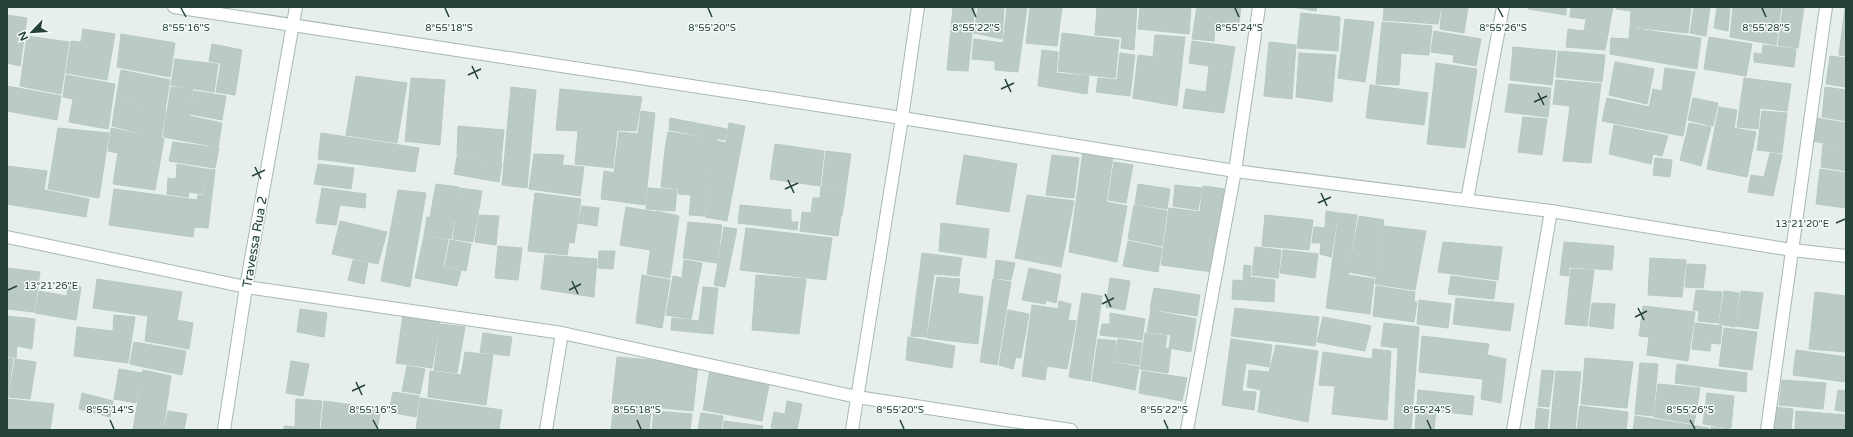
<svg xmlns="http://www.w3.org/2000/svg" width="1853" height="437" font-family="'Varela Round',sans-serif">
<rect width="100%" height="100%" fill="#e6efeb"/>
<g fill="#bbcac4" stroke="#b8c9c2">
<path d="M 953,7 L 975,7 L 968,71 L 947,70 Z"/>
<path d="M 978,7 L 1004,7 L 1002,39 L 974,33 Z"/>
<path d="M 1007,7 L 1027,7 L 1018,72 L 995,70 L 995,61 L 972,59 L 974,39 L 1003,43 Z"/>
<path d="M 1030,7 L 1062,7 L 1057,46 L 1026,43 Z"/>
<path d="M 1097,7 L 1137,7 L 1134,50 L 1121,48 L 1122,37 L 1095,35 Z"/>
<path d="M 1140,7 L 1191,7 L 1189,34 L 1138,29 Z"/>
<path d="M 1197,7 L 1241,7 L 1238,30 L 1215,28 L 1214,41 L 1192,39 Z"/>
<path d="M 1293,7 L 1317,7 L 1316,11 Z"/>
<path d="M 1384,7 L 1441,7 L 1438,24 L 1383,20 Z"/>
<path d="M 1442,7 L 1468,7 L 1464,33 L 1440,29 Z"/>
<path d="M 1528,7 L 1566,7 L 1566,15 L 1528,9 Z"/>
<path d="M 1571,7 L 1613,7 L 1605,50 L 1566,47 L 1568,29 L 1584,31 L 1586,19 L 1570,17 Z"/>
<path d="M 1616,7 L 1691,7 L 1688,33 L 1630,27 L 1631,11 L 1616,9 Z"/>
<path d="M 1694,7 L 1710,7 L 1706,36 L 1690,33 Z"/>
<path d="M 1717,7 L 1730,7 L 1728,31 L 1714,28 Z"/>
<path d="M 1733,7 L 1781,7 L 1776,45 L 1730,37 Z"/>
<path d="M 1783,7 L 1804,7 L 1798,48 L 1778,45 Z"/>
<path d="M 1845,7 L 1846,7 L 1846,56 L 1839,55 Z"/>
<path d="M 1301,13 L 1340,17 L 1338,51 L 1297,48 Z"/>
<path d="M 7,15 L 27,18 L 20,66 L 7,63 Z"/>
<path d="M 1345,19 L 1374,22 L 1365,82 L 1338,78 Z"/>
<path d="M 1382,22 L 1432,26 L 1429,55 L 1401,53 L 1399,85 L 1376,84 Z"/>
<path d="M 1630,28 L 1701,38 L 1697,69 L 1610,54 L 1611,38 L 1629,39 Z"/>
<path d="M 83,29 L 115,34 L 107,80 L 66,73 L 71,41 L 81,42 Z"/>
<path d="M 1434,31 L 1481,39 L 1476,66 L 1453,62 L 1454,55 L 1431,52 Z"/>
<path d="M 1062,33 L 1119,40 L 1115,78 L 1058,71 Z"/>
<path d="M 121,34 L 175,43 L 170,77 L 117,67 Z"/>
<path d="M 1155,35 L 1185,37 L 1177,106 L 1133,98 L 1138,55 L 1153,57 Z"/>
<path d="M 27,36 L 69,42 L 61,94 L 20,86 Z"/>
<path d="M 1709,37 L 1752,44 L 1746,76 L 1704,69 Z"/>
<path d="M 1192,41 L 1235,47 L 1224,113 L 1183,108 L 1186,89 L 1206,92 L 1209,66 L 1189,63 Z"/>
<path d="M 1269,42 L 1296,45 L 1292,99 L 1264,96 Z"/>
<path d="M 212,44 L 242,50 L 235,95 L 216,92 L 221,63 L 209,61 Z"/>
<path d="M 1763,45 L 1796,49 L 1794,67 L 1754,62 L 1754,53 L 1762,54 Z"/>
<path d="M 1513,47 L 1556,51 L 1552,85 L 1510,80 Z"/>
<path d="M 1042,50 L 1058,52 L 1056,73 L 1089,76 L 1087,94 L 1038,86 Z"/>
<path d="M 1558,51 L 1605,55 L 1602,82 L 1556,77 Z"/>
<path d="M 1120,53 L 1135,55 L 1130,96 L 1096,92 L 1098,78 L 1117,80 Z"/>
<path d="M 1299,53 L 1336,55 L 1332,102 L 1296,97 Z"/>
<path d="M 1830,56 L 1846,58 L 1846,87 L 1826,84 Z"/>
<path d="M 175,59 L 218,64 L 214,92 L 171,85 Z"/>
<path d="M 1615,62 L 1654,69 L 1647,104 L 1609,95 Z"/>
<path d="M 1436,63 L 1477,69 L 1465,148 L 1427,144 Z"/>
<path d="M 1665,68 L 1695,72 L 1683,136 L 1602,121 L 1607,98 L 1649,107 L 1653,89 L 1662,91 Z"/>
<path d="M 121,70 L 170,80 L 165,110 L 116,99 Z"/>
<path d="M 66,75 L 115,84 L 108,129 L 69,122 L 73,99 L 63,97 Z"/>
<path d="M 356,76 L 407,83 L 397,143 L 346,135 Z"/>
<path d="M 411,78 L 445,80 L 440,145 L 405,141 Z"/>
<path d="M 1744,78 L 1791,84 L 1787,111 L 1760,108 L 1758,129 L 1737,127 Z"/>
<path d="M 1556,80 L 1601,84 L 1591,163 L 1563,161 L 1570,106 L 1553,104 Z"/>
<path d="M 1509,84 L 1551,88 L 1548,117 L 1505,112 Z"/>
<path d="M 1370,85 L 1428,93 L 1424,125 L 1366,118 Z"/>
<path d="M 7,86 L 61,96 L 57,120 L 7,111 Z"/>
<path d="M 171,87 L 193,89 L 189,116 L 222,123 L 218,147 L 163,137 Z"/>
<path d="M 511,87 L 536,90 L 527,188 L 502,185 Z"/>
<path d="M 1825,87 L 1846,90 L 1846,121 L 1822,117 Z"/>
<path d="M 560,89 L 642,97 L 636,131 L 617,130 L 613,168 L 575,164 L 578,131 L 556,130 Z"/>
<path d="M 194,91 L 226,96 L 222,120 L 190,114 Z"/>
<path d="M 1693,98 L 1718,103 L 1713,126 L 1688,120 Z"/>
<path d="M 116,100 L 166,111 L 161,138 L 112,126 Z"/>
<path d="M 1719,107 L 1737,110 L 1734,128 L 1756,132 L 1747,177 L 1707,169 Z"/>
<path d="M 641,111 L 655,113 L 645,205 L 601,199 L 604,171 L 614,173 L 619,132 L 638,134 Z"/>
<path d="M 1762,111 L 1787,113 L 1782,153 L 1757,150 Z"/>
<path d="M 1523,117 L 1547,119 L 1542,155 L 1518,152 Z"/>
<path d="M 670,118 L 727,129 L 725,140 L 669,130 Z"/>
<path d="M 1815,118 L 1846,123 L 1846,147 L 1812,141 Z"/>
<path d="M 729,123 L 745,126 L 727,221 L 705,217 L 717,141 L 726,143 Z"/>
<path d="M 1689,123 L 1711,127 L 1701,166 L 1680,160 Z"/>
<path d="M 1614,125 L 1668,136 L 1662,156 L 1653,154 L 1651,164 L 1609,154 Z"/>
<path d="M 458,126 L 504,130 L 501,162 L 457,156 Z"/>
<path d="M 58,128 L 109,133 L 99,198 L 48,189 Z"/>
<path d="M 111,128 L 164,139 L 155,190 L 113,184 L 118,153 L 108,151 Z"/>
<path d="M 668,132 L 717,139 L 714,155 L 665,148 Z"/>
<path d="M 321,133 L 419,148 L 415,172 L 318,159 Z"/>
<path d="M 173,142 L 219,148 L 215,168 L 169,161 Z"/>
<path d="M 775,144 L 824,151 L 820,186 L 770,179 Z"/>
<path d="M 1823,144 L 1846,148 L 1846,171 L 1821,167 Z"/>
<path d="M 665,149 L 714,155 L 704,216 L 689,215 L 691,195 L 678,194 L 679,189 L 661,187 Z"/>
<path d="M 826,151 L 851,154 L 846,188 L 822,185 Z"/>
<path d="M 1083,152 L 1113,157 L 1106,202 L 1127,206 L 1117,262 L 1069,252 Z"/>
<path d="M 1770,153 L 1782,155 L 1773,196 L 1748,192 L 1751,175 L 1764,177 Z"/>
<path d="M 534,154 L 564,155 L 562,165 L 584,167 L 580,196 L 529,189 Z"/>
<path d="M 964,155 L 1017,164 L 1009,212 L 956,204 Z"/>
<path d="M 1052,155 L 1079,158 L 1074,198 L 1046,195 Z"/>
<path d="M 457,157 L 502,163 L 499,182 L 454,174 Z"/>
<path d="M 1655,158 L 1672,160 L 1670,177 L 1653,175 Z"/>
<path d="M 1114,162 L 1133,165 L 1126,203 L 1108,200 Z"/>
<path d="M 177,164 L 205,169 L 202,194 L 189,192 L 188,197 L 167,194 L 168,178 L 176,179 Z"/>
<path d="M 318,164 L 354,168 L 351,189 L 314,184 Z"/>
<path d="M 7,166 L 47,171 L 44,190 L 89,199 L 86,217 L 7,204 Z"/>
<path d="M 206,169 L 215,170 L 208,228 L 195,227 L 198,195 L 203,196 Z"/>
<path d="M 1820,169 L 1846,173 L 1846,208 L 1816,204 Z"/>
<path d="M 436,184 L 459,187 L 455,221 L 430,217 Z"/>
<path d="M 1138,184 L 1170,189 L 1167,209 L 1135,204 Z"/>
<path d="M 1175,185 L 1202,188 L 1198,210 L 1173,206 Z"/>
<path d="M 821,186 L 846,189 L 842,216 L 811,212 L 813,198 L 820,198 Z"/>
<path d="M 1203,186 L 1226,189 L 1213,272 L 1161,265 L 1169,208 L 1200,212 Z"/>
<path d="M 322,188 L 366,194 L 365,208 L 340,205 L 336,225 L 316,223 Z"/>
<path d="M 460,188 L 482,191 L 473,242 L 453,239 Z"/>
<path d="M 648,188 L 677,190 L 675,211 L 646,209 Z"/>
<path d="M 114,189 L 198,200 L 193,237 L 109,225 Z"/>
<path d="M 398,190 L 426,193 L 410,287 L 381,281 Z"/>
<path d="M 535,193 L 581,199 L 574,243 L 569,242 L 567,255 L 528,251 Z"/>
<path d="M 1027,195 L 1074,201 L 1061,267 L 1015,258 Z"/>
<path d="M 740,205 L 791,210 L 791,222 L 798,222 L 797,230 L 738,223 Z"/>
<path d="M 1134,205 L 1167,211 L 1162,246 L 1128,239 Z"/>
<path d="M 582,206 L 599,208 L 597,226 L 578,223 Z"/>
<path d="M 626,207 L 655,212 L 650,250 L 620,245 Z"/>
<path d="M 656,211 L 679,216 L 670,278 L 647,274 Z"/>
<path d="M 1326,211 L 1338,213 L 1331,257 L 1320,254 L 1321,243 L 1312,243 L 1314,227 L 1325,228 Z"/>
<path d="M 802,212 L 841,216 L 838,236 L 800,231 Z"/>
<path d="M 1339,213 L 1357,215 L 1348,275 L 1374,279 L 1370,314 L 1326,308 Z"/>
<path d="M 479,215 L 499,216 L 496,245 L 475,242 Z"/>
<path d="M 1265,215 L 1313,220 L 1309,250 L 1262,246 Z"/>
<path d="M 1359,216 L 1384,220 L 1375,277 L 1349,272 Z"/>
<path d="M 427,217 L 454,222 L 451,239 L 424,235 Z"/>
<path d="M 340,221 L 387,232 L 378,264 L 332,254 Z"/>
<path d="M 688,222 L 722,225 L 717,263 L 683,258 Z"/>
<path d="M 941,223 L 989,229 L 986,258 L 939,251 Z"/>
<path d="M 1384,226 L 1426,231 L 1415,290 L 1375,284 Z"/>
<path d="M 724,227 L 737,229 L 725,287 L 714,285 Z"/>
<path d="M 746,228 L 832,238 L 826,280 L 740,270 Z"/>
<path d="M 424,236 L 448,240 L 443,267 L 461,271 L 457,286 L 415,278 Z"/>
<path d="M 450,240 L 471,244 L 466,271 L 445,266 Z"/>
<path d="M 1128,241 L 1162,248 L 1158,272 L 1123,266 Z"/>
<path d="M 1443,242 L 1502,247 L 1498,280 L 1438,272 Z"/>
<path d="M 1564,242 L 1614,246 L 1612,270 L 1569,267 L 1569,276 L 1560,275 Z"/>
<path d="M 498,246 L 522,248 L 518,280 L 495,278 Z"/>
<path d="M 1255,247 L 1281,250 L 1278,278 L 1252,275 Z"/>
<path d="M 1283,250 L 1318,254 L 1315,278 L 1280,273 Z"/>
<path d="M 599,251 L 615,251 L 613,269 L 598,268 Z"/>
<path d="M 922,253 L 962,258 L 959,276 L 934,274 L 926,337 L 911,336 Z"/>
<path d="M 545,255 L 597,259 L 594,297 L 541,289 Z"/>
<path d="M 1650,258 L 1686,260 L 1682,297 L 1648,295 Z"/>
<path d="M 353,260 L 368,263 L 364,284 L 348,280 Z"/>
<path d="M 684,260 L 702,263 L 691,319 L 666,315 L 673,276 L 682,278 Z"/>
<path d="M 996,260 L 1015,263 L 1011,280 L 994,278 Z"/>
<path d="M 1687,264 L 1706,265 L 1703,288 L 1685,287 Z"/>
<path d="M 1244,265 L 1251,266 L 1250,277 L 1275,280 L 1274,302 L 1232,299 L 1233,280 L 1243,281 Z"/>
<path d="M 7,268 L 40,272 L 34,312 L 7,309 Z"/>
<path d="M 1029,268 L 1061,275 L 1056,303 L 1046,300 L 1045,304 L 1022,300 Z"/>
<path d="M 1571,269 L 1594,270 L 1587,326 L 1565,324 Z"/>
<path d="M 642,275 L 670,280 L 662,328 L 636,323 Z"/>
<path d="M 756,275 L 806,279 L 799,334 L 752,330 Z"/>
<path d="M 1451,276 L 1496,282 L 1494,299 L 1448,294 Z"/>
<path d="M 937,277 L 960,279 L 958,293 L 983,297 L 978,344 L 927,338 Z"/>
<path d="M 1110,278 L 1130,281 L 1125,310 L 1106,307 Z"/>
<path d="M 97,279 L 182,292 L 177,320 L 193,323 L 189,349 L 145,341 L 148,316 L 93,308 Z"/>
<path d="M 993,279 L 1011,282 L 997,365 L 980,362 Z"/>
<path d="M 68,286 L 81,287 L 76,320 L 35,313 L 39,291 L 67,296 Z"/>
<path d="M 1376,286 L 1415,292 L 1414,301 L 1417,302 L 1414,322 L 1373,316 Z"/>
<path d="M 703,287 L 718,288 L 713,334 L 671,330 L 672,318 L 699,321 Z"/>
<path d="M 1154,288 L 1200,295 L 1197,316 L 1150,309 Z"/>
<path d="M 1696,290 L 1722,292 L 1718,323 L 1698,321 L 1699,311 L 1693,310 Z"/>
<path d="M 1724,291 L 1739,293 L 1735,327 L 1719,324 Z"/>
<path d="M 1741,291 L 1763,293 L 1758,329 L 1736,326 Z"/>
<path d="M 1815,292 L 1846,296 L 1846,352 L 1809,349 Z"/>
<path d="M 1082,293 L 1102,296 L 1090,381 L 1069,377 Z"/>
<path d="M 1456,298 L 1514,304 L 1510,331 L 1453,324 Z"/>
<path d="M 1419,300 L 1451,304 L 1448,328 L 1417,324 Z"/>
<path d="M 1059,301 L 1071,304 L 1068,320 L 1076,321 L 1067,369 L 1047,366 L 1045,380 L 1022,376 L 1032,305 L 1058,309 Z"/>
<path d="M 1592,303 L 1615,304 L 1613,329 L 1589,326 Z"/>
<path d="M 1643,306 L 1695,312 L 1688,361 L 1647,355 L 1649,337 L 1639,336 Z"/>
<path d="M 1235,308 L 1319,317 L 1315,346 L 1231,336 Z"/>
<path d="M 300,309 L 327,313 L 324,337 L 297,332 Z"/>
<path d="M 1008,310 L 1029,314 L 1021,358 L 1016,357 L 1013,369 L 999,365 Z"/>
<path d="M 1151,310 L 1196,319 L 1191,352 L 1169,348 L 1171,335 L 1147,332 Z"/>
<path d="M 1110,313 L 1145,319 L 1142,340 L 1100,335 L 1102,324 L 1110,324 Z"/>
<path d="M 114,315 L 135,317 L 128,363 L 74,356 L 77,327 L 113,331 Z"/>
<path d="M 403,315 L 440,320 L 432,368 L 396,363 Z"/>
<path d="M 7,316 L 35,319 L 32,349 L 17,346 L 16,358 L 7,356 Z"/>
<path d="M 1323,317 L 1371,326 L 1365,351 L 1317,342 Z"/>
<path d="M 1384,323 L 1419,327 L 1411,430 L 1394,430 L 1398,348 L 1381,346 Z"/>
<path d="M 1695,323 L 1722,326 L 1720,344 L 1711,343 L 1710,351 L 1692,349 Z"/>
<path d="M 440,324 L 465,327 L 457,373 L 434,370 Z"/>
<path d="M 1724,328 L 1757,332 L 1752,370 L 1719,366 Z"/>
<path d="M 483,333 L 512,337 L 509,356 L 480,352 Z"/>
<path d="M 1145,333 L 1167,336 L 1165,348 L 1171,349 L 1168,373 L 1140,369 Z"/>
<path d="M 1422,336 L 1489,344 L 1487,355 L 1506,359 L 1501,403 L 1481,399 L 1483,379 L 1419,372 Z"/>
<path d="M 908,337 L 955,346 L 952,368 L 906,360 Z"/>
<path d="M 1098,339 L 1116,341 L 1113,362 L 1139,367 L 1135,390 L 1092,381 Z"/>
<path d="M 1118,339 L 1142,343 L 1139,365 L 1114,361 Z"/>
<path d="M 1231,339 L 1272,345 L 1269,367 L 1246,363 L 1242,391 L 1256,392 L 1254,410 L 1222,405 Z"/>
<path d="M 134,342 L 186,351 L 182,375 L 130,364 Z"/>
<path d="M 1276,345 L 1318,351 L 1308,422 L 1258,412 L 1261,390 L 1247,387 L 1249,370 L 1269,372 Z"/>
<path d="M 1373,349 L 1391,351 L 1387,420 L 1332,414 L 1335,386 L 1319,385 L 1323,352 L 1372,359 Z"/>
<path d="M 1796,350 L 1846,357 L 1846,382 L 1793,375 Z"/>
<path d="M 465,352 L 493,355 L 486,405 L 428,397 L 430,371 L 461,375 Z"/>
<path d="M 617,357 L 698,364 L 693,411 L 612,403 Z"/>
<path d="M 7,358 L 13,359 L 8,396 L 7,396 Z"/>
<path d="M 1585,358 L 1633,362 L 1627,408 L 1581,404 Z"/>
<path d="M 15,359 L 36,362 L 30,399 L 9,397 Z"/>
<path d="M 291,361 L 309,364 L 303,396 L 286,393 Z"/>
<path d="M 1640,363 L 1658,364 L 1653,416 L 1635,414 Z"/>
<path d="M 1677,364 L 1747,373 L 1746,392 L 1675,383 Z"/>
<path d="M 407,366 L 425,369 L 420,394 L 402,391 Z"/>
<path d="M 119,369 L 142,373 L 136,403 L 114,399 Z"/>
<path d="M 710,369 L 770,380 L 762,421 L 703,410 Z"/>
<path d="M 143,370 L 171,376 L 163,430 L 133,430 Z"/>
<path d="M 1542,370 L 1554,371 L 1549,407 L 1538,406 Z"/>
<path d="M 1142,371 L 1187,378 L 1182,401 L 1139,393 Z"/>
<path d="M 1556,371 L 1581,372 L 1575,430 L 1550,430 Z"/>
<path d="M 1782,380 L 1826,383 L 1823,409 L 1779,405 Z"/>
<path d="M 1658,384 L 1700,388 L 1694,424 L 1654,417 Z"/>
<path d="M 1418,390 L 1474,396 L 1472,415 L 1436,411 L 1434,430 L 1415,430 Z"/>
<path d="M 1838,390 L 1846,391 L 1846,412 L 1835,410 Z"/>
<path d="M 393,392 L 419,396 L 416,417 L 389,412 Z"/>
<path d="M 82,393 L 113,401 L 110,417 L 79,409 Z"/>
<path d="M 1707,393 L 1734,396 L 1731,428 L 1703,424 Z"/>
<path d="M 420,398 L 502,410 L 499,430 L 416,430 Z"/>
<path d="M 8,399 L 54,404 L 50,430 L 7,430 Z"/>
<path d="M 296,399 L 322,401 L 319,430 L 284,430 L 284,426 L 295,427 Z"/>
<path d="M 324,401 L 381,409 L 377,430 L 321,430 Z"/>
<path d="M 787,401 L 802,404 L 797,430 L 771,428 L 774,412 L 785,414 Z"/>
<path d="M 614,405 L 651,411 L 649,430 L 611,430 Z"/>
<path d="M 1580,406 L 1628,412 L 1626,430 L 1577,430 Z"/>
<path d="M 1775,407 L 1793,409 L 1791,430 L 1773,430 Z"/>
<path d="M 1537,408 L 1549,410 L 1547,430 L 1535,430 Z"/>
<path d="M 168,411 L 187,414 L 184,430 L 164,430 Z"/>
<path d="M 654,411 L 692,414 L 690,430 L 652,430 Z"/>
<path d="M 1796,411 L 1846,415 L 1845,430 L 1795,430 Z"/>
<path d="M 701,413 L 723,416 L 721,430 L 698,430 Z"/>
<path d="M 1635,416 L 1709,428 L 1708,430 L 1633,430 Z"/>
<path d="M 724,421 L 763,426 L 762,430 L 723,430 Z"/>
<path d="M 1711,427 L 1730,429 L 1711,430 Z"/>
</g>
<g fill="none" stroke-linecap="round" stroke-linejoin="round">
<g stroke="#a8b8b2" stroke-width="14">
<g id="street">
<path d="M 174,7 L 902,118 L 1235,171 L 1551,211 L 1792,250 L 1846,256"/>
<path d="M 1467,200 L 1503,7"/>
<path d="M 7,237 L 246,287 L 562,333 L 857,397 L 1071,430"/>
<path d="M 224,430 L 246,287 L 296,7"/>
<path d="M 546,430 L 562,333"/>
<path d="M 852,430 L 902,118 L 918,7"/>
<path d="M 1187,430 L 1235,171 L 1259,7"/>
<path d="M 1513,430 L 1551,211"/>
<path d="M 1767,430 L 1826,7"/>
</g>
</g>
<use href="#street" stroke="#fff" stroke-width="12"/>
</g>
<path fill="none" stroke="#24423a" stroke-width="1.5" d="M 181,8 L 186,17M 445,8 L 449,17M 708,8 L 712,17M 972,8 L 976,17M 1235,8 L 1239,17M 1498,8 L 1503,17M 1762,8 L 1766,17M 472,66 L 478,79M 468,75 L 481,69M 1005,79 L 1011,92M 1001,89 L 1014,83M 1538,93 L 1544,105M 1534,102 L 1547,96M 255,167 L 261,179M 252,176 L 265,170M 788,180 L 794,193M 785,189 L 798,183M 1321,193 L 1327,206M 1318,203 L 1331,197M 1836,223 L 1845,219M 572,281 L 578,294M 8,290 L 17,286M 569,290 L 581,284M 1105,294 L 1111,307M 1102,304 L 1114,298M 1638,308 L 1644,320M 1635,317 L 1647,311M 356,382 L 362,395M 352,391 L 365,385M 110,420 L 114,429M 373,420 L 378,429M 637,420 L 641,429M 900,420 L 904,429M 1164,420 L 1168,429M 1427,420 L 1431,429M 1690,420 L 1695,429"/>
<g text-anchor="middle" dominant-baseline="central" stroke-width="3" stroke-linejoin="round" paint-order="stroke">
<g font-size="13" fill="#24423a" stroke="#f7fbf9">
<text transform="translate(255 242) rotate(-80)">Travessa Rua 2</text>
</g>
</g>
<g font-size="10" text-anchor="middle" fill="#24423a" stroke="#f7fbf9" stroke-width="3" stroke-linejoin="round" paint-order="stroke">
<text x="712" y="31">8°55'20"S</text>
<text x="976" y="31">8°55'22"S</text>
<text x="1239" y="31">8°55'24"S</text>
<text x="1766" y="31">8°55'28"S</text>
<text x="186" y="31">8°55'16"S</text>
<text x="449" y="31">8°55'18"S</text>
<text x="1503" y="31">8°55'26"S</text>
<text x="1802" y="227">13°21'20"E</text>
<text x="51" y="289">13°21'26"E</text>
<text x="110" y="413">8°55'14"S</text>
<text x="373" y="413">8°55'16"S</text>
<text x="637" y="413">8°55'18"S</text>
<text x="900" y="413">8°55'20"S</text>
<text x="1164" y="413">8°55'22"S</text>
<text x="1427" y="413">8°55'24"S</text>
<text x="1690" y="413">8°55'26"S</text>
</g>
<rect width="1853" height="437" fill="none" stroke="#24423a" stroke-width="16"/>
<g transform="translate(32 32) rotate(245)" stroke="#f7fbf9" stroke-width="3" paint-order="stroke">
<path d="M0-3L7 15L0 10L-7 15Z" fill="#24423a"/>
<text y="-6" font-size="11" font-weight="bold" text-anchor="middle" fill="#24423a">N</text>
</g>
</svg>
